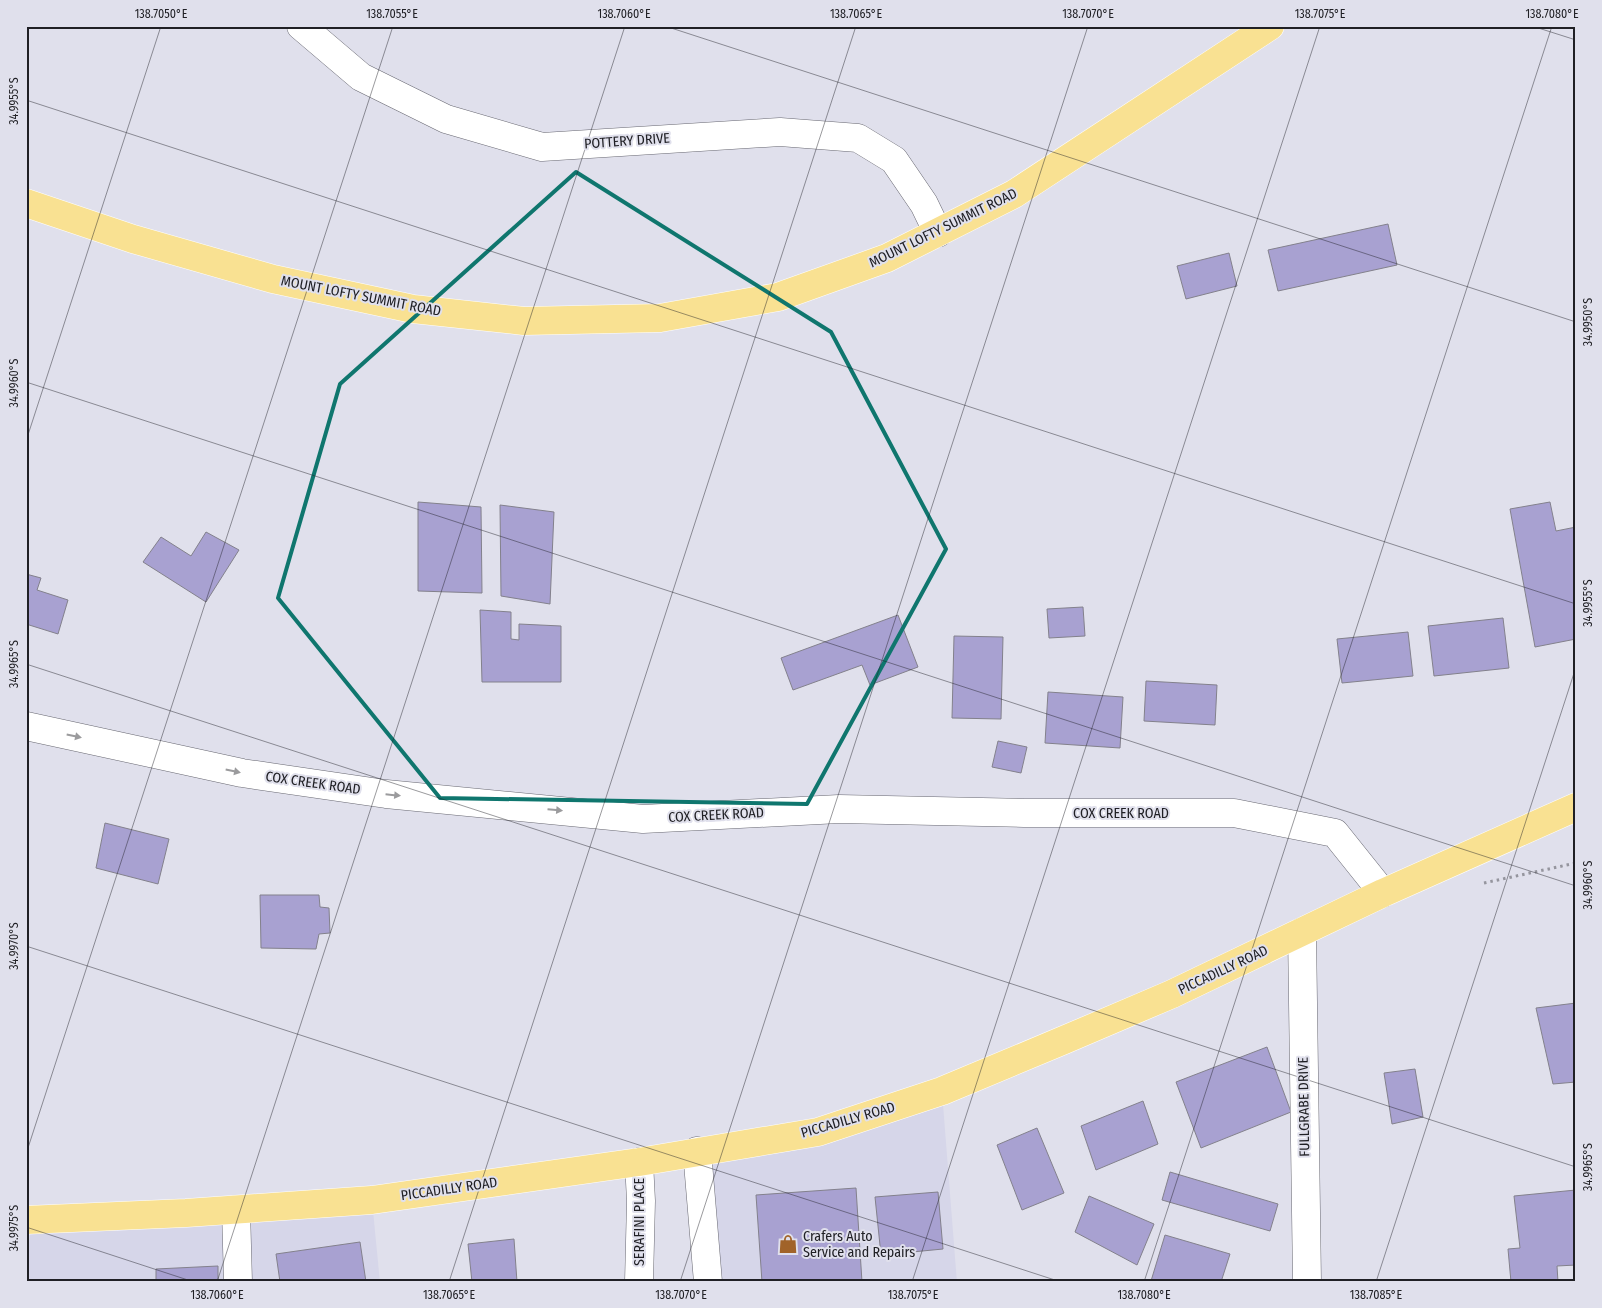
<svg xmlns="http://www.w3.org/2000/svg" width="1602" height="1308" font-family="'Fira Sans Condensed',sans-serif">
<rect width="100%" height="100%" fill="#e0e0ec"/>
<g fill="#d6d6e9">
<path d="M 942,1091 L 957,1282 L 708,1282 L 697,1151 Z"/>
<path d="M 372,1200 L 380,1282 L 26,1282 L 26,1266 L 32,1220 Z"/>
</g>
<g fill="#a8a1d1" stroke="#83818c">
<path d="M 1388,224 L 1397,265 L 1278,291 L 1268,250 Z"/>
<path d="M 1229,253 L 1237,286 L 1186,299 L 1177,266 Z"/>
<path d="M 418,502 L 481,507 L 482,593 L 418,591 Z"/>
<path d="M 1550,502 L 1556,531 L 1576,527 L 1576,639 L 1535,647 L 1510,509 Z"/>
<path d="M 500,505 L 554,512 L 550,604 L 501,596 Z"/>
<path d="M 206,532 L 239,550 L 206,602 L 143,562 L 161,537 L 191,556 Z"/>
<path d="M 26,574 L 41,578 L 37,590 L 68,600 L 58,634 L 26,624 Z"/>
<path d="M 1083,607 L 1085,636 L 1049,638 L 1047,609 Z"/>
<path d="M 480,610 L 511,612 L 511,639 L 519,640 L 519,624 L 561,626 L 561,682 L 482,682 Z"/>
<path d="M 898,615 L 918,667 L 870,685 L 862,665 L 793,690 L 781,658 Z"/>
<path d="M 1503,618 L 1509,668 L 1434,676 L 1428,626 Z"/>
<path d="M 1408,632 L 1413,676 L 1342,683 L 1337,639 Z"/>
<path d="M 954,636 L 1003,637 L 1001,719 L 952,718 Z"/>
<path d="M 1146,681 L 1217,685 L 1215,725 L 1144,721 Z"/>
<path d="M 1048,692 L 1123,697 L 1120,748 L 1045,743 Z"/>
<path d="M 998,741 L 1027,747 L 1021,773 L 992,767 Z"/>
<path d="M 105,823 L 169,839 L 158,884 L 96,868 Z"/>
<path d="M 260,895 L 319,895 L 320,907 L 329,908 L 330,933 L 319,934 L 316,949 L 261,948 Z"/>
<path d="M 1576,1003 L 1576,1082 L 1553,1084 L 1536,1008 Z"/>
<path d="M 1267,1047 L 1291,1112 L 1201,1148 L 1176,1082 Z"/>
<path d="M 1415,1069 L 1423,1117 L 1392,1124 L 1384,1073 Z"/>
<path d="M 1143,1101 L 1158,1144 L 1096,1170 L 1081,1126 Z"/>
<path d="M 1037,1128 L 1064,1193 L 1022,1210 L 997,1145 Z"/>
<path d="M 1170,1172 L 1278,1204 L 1270,1231 L 1162,1200 Z"/>
<path d="M 856,1188 L 862,1282 L 762,1282 L 756,1195 Z"/>
<path d="M 1576,1190 L 1576,1265 L 1557,1266 L 1558,1282 L 1511,1282 L 1508,1249 L 1520,1248 L 1514,1196 Z"/>
<path d="M 938,1192 L 943,1249 L 881,1255 L 875,1197 Z"/>
<path d="M 1089,1196 L 1154,1224 L 1137,1265 L 1075,1232 Z"/>
<path d="M 1165,1235 L 1230,1254 L 1221,1282 L 1151,1281 Z"/>
<path d="M 514,1239 L 517,1282 L 472,1282 L 468,1244 Z"/>
<path d="M 360,1242 L 366,1282 L 280,1282 L 276,1254 Z"/>
<path d="M 218,1266 L 218,1282 L 156,1282 L 156,1269 Z"/>
</g>
<g fill="none" stroke-linecap="round" stroke-linejoin="round">
<g stroke="#686872" stroke-width="29">
<g id="minor">
<path d="M 301,26 L 361,77 L 446,119 L 542,147 L 780,132 L 858,138 L 894,160 L 924,204 L 938,233"/>
<path d="M 26,726 L 242,773 L 386,794 L 643,819 L 839,809 L 1024,813 L 1234,813 L 1335,833 L 1383,893"/>
<path d="M 1302,932 L 1307,1282"/>
<path d="M 697,1151 L 708,1282"/>
<path d="M 639,1162 L 641,1201 L 639,1282"/>
<path d="M 236,1210 L 238,1282"/>
</g>
</g>
<g stroke="#fff" stroke-width="29">
<g id="major">
<path d="M 26,203 L 133,239 L 273,279 L 413,309 L 524,321 L 660,318 L 778,297 L 887,258 L 1014,194 L 1270,26"/>
<path d="M 26,1220 L 186,1213 L 372,1200 L 639,1162 L 818,1132 L 942,1091 L 1064,1040 L 1172,994 L 1383,893 L 1576,807"/>
</g>
</g>
<path stroke="#95959e" stroke-width="3" stroke-dasharray="2.5 4" stroke-linecap="butt" d="M 1484,883 L 1576,863"/>
<use href="#minor" stroke="#fff" stroke-width="28"/>
<use href="#major" stroke="#f9e192" stroke-width="28"/>
</g>
<defs><path id="oneway-solid" d="M-6-.8H1V-3.2L6.5 0L1 3.2V.8H-6Z" transform="scale(1.25)"/></defs>
<g fill="#9b9b9d">
<use href="#oneway-solid" transform="translate(74 736) rotate(12)"/>
<use href="#oneway-solid" transform="translate(233 771) rotate(12)"/>
<use href="#oneway-solid" transform="translate(393 795) rotate(6)"/>
<use href="#oneway-solid" transform="translate(555 810) rotate(5)"/>
</g>
<path fill="none" stroke="#0f766e" stroke-width="4" stroke-linejoin="round" d="M 576,172 L 831,332 L 946,549 L 807,804 L 440,798 L 278,598 L 340,384 Z"/>
<path fill="none" stroke="#202025" stroke-width="1" stroke-opacity="0.45" d="M 665,26 L 1576,322M 1532,26 L 1576,40M 26,100 L 1576,604M 26,382 L 1576,886M 26,441 L 161,26M 26,664 L 1576,1167M 26,946 L 1061,1282M 26,1154 L 393,26M 26,1227 L 194,1282M 217,1282 L 625,26M 449,1282 L 856,26M 680,1282 L 1088,26M 912,1282 L 1320,26M 1144,1282 L 1552,26M 1376,1282 L 1576,667"/>
<defs>
<g id="shop-bare" transform="scale(1.5)"><path d="M-5-2.5h2.3a2.7 3.5 0 0 1 5.4 0H5L5.5 6h-11ZM-1.5-2.5h3a1.5 2.3 0 0 0-3 0Z" fill="#a16329" stroke="#e0e0ec" stroke-width="2.5" paint-order="stroke"/></g>
</defs>
<g fill-rule="evenodd">
<use href="#shop-bare" x="788" y="1244"/>
</g>
<g text-anchor="middle" dominant-baseline="central" stroke-width="4" stroke-linejoin="round" paint-order="stroke">
<g font-size="14" fill="#202025" stroke="#e0e0ec">
<text transform="translate(627 141) rotate(-4)">POTTERY DRIVE</text>
<text transform="translate(943 228) rotate(-26)">MOUNT LOFTY SUMMIT ROAD</text>
<text transform="translate(361 296) rotate(11)">MOUNT LOFTY SUMMIT ROAD</text>
<text transform="translate(313 783) rotate(8)">COX CREEK ROAD</text>
<text x="1121" y="813">COX CREEK ROAD</text>
<text transform="translate(716 815) rotate(-3)">COX CREEK ROAD</text>
<text transform="translate(1223 970) rotate(-25)">PICCADILLY ROAD</text>
<text transform="translate(1304 1107) rotate(-91)">FULLGRABE DRIVE</text>
<text transform="translate(848 1120) rotate(-16)">PICCADILLY ROAD</text>
<text transform="translate(449 1189) rotate(-8)">PICCADILLY ROAD</text>
<text transform="translate(639 1222) rotate(-90)">SERAFINI PLACE</text>
</g>
<g font-size="14" fill="#202025" stroke="#e0e0ec" text-anchor="start">
<text x="803" y="1236">Crafers Auto<tspan x="803" dy="16">Service and Repairs</tspan></text>
</g>
</g>
<rect width="1602" height="1308" fill="none" stroke="#e0e0ec" stroke-width="55"/>
<rect x="28" y="28" width="1546" height="1252" fill="none" stroke="#202025" stroke-width="2"/>
<g font-size="12" text-anchor="middle" fill="#202025">
<text x="161" y="18">138.7050°E</text>
<text x="392" y="18">138.7055°E</text>
<text x="624" y="18">138.7060°E</text>
<text x="856" y="18">138.7065°E</text>
<text x="1088" y="18">138.7070°E</text>
<text x="1320" y="18">138.7075°E</text>
<text x="1552" y="18">138.7080°E</text>
<text transform="translate(14 101) rotate(-90)" y="4">34.9955°S</text>
<text transform="translate(1588 322) rotate(-90)" y="4">34.9950°S</text>
<text transform="translate(14 383) rotate(-90)" y="4">34.9960°S</text>
<text transform="translate(1588 603) rotate(-90)" y="4">34.9955°S</text>
<text transform="translate(14 664) rotate(-90)" y="4">34.9965°S</text>
<text transform="translate(1588 885) rotate(-90)" y="4">34.9960°S</text>
<text transform="translate(14 946) rotate(-90)" y="4">34.9970°S</text>
<text transform="translate(1588 1167) rotate(-90)" y="4">34.9965°S</text>
<text transform="translate(14 1228) rotate(-90)" y="4">34.9975°S</text>
<text x="217" y="1299">138.7060°E</text>
<text x="449" y="1299">138.7065°E</text>
<text x="681" y="1299">138.7070°E</text>
<text x="913" y="1299">138.7075°E</text>
<text x="1144" y="1299">138.7080°E</text>
<text x="1376" y="1299">138.7085°E</text>
</g>
</svg>
